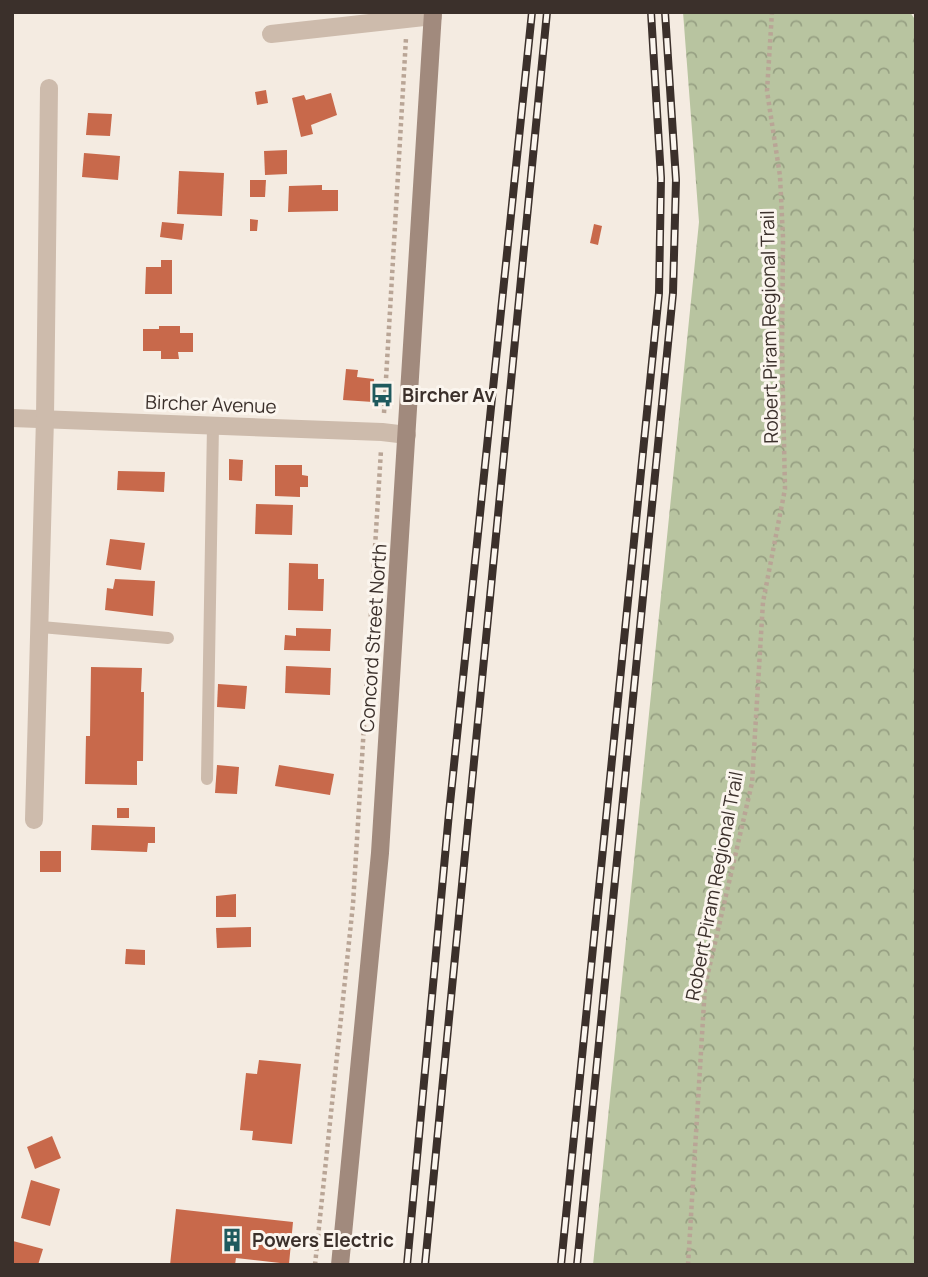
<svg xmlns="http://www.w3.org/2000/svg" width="928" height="1277" font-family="Manrope,sans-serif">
<defs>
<pattern id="forest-crowns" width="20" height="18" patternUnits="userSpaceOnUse" patternTransform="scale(1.75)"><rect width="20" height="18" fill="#b8c4a0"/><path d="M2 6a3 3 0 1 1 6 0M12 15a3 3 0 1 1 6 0" fill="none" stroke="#97a083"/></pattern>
</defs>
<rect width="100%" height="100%" fill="#f4ebe1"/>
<path fill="url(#forest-crowns)" d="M 683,12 L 910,12 L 916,21 L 916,1265 L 593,1265 L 699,222 Z"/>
<g fill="#c8694b">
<path d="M 266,90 L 268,103 L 257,105 L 255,92 Z"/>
<path d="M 331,93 L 337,115 L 311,125 L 313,134 L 301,137 L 292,98 L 304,95 L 306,100 Z"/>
<path d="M 88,113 L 112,114 L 110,136 L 86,135 Z"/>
<path d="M 287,150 L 287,174 L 265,175 L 264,151 Z"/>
<path d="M 84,153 L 120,156 L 118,180 L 82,177 Z"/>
<path d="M 179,171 L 224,173 L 222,216 L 177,214 Z"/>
<path d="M 250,180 L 266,180 L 265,197 L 250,197 Z"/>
<path d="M 322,185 L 322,190 L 338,190 L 338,211 L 288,212 L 289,186 Z"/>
<path d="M 250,219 L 258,220 L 257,231 L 250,231 Z"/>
<path d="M 162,222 L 184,224 L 182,240 L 160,237 Z"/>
<path d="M 594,224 L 602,226 L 598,245 L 590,243 Z"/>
<path d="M 161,260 L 172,260 L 172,294 L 145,294 L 146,267 L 161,267 Z"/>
<path d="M 159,326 L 180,326 L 180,333 L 193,333 L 193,352 L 178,352 L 179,359 L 161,359 L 161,351 L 143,351 L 143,329 L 159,329 Z"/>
<path d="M 346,369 L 358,370 L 357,377 L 374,379 L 373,402 L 343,400 Z"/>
<path d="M 229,459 L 243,460 L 242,481 L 229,480 Z"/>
<path d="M 275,465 L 302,465 L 302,475 L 308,476 L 308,487 L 300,487 L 300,497 L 275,496 Z"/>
<path d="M 118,471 L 165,472 L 164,492 L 117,490 Z"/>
<path d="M 256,504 L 293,505 L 292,535 L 255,534 Z"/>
<path d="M 110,539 L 145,543 L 141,570 L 106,565 Z"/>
<path d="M 289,563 L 318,564 L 318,579 L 324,579 L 323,611 L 288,610 Z"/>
<path d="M 115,579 L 155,581 L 153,616 L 105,610 L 107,588 L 113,589 Z"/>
<path d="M 296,628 L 331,629 L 330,651 L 284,650 L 285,635 L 296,636 Z"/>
<path d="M 286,666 L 331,668 L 330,695 L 285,693 Z"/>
<path d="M 91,667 L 142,668 L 141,692 L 144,692 L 143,761 L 137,761 L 137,785 L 85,784 L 86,736 L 90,736 Z"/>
<path d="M 218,684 L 247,686 L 245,709 L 217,707 Z"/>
<path d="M 217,765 L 239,767 L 237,794 L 215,793 Z"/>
<path d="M 279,765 L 334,774 L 330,795 L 275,786 Z"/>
<rect x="117" y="808" width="12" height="10"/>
<path d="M 92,825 L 155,827 L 155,843 L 148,843 L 147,852 L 91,850 Z"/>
<rect x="40" y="851" width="21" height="21"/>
<path d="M 236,894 L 236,917 L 216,917 L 216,896 Z"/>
<path d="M 251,927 L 251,947 L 217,948 L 216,928 Z"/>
<path d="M 126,949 L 145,950 L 145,965 L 125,964 Z"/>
<path d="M 259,1060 L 301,1064 L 292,1144 L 252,1140 L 253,1131 L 240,1130 L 246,1073 L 257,1074 Z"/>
<path d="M 52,1136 L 61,1158 L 35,1169 L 27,1147 Z"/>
<path d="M 31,1180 L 60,1189 L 50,1226 L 21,1218 Z"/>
<path d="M 176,1209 L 293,1222 L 289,1264 L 236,1258 L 235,1265 L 170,1265 Z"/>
<path d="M 13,1241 L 43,1249 L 38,1265 L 12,1265 Z"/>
</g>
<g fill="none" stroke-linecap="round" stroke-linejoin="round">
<g stroke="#b9a596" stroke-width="4.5" stroke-dasharray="3.5 3.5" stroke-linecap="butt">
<path d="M 384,413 L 406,38"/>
<path d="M 315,1265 L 353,904 L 381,450"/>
<path d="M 688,1265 L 705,986 L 752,783 L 763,602 L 785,489 L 782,352 L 783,238 L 780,176 L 767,91 L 772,12"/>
</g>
<g stroke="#cdbbac" stroke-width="12">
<path d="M 41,627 L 168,638"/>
<path d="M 207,779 L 213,425"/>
</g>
<g stroke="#cdbbac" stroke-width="18">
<path d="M 271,34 L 433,16"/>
<path d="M 12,418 L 382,432 L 407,435"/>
<path d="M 34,820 L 45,418 L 49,88"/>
</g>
<path stroke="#a18a7d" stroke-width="18" d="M 340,1265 L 380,853 L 433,12"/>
<g stroke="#3b302b" stroke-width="8">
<g id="rail">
<path d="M 407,1265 L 449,813 L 532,12"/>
<path d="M 425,1265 L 547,12"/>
<path d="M 561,1265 L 659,293 L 661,178 L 651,12"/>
<path d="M 577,1265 L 673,293 L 676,180 L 665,12"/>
</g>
</g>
<use href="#rail" stroke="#fbf5ee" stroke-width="5" stroke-dasharray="16" stroke-linecap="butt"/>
</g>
<defs>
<g id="bus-bare" transform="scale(1.89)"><path d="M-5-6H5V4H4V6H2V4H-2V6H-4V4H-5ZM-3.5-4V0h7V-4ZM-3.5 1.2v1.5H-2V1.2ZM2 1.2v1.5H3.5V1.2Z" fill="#1f5a5e" stroke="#fbf5ee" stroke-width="2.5" paint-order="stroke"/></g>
<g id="building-bare" transform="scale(1.89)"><path d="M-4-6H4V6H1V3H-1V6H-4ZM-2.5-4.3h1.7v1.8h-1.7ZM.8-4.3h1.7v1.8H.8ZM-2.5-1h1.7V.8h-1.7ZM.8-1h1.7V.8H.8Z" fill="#1f5a5e" stroke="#fbf5ee" stroke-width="2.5" paint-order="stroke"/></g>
</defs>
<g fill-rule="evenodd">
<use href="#bus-bare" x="382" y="395"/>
<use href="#building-bare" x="232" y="1240"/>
</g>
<g text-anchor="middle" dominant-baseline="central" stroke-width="6" stroke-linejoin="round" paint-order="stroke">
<g font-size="19" fill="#3b302b" stroke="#fbf5ee">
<text transform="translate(769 327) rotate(-91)">Robert Piram Regional Trail</text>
<text transform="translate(211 404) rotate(2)">Bircher Avenue</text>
<text transform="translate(373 638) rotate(-86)">Concord Street North</text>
<text transform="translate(714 886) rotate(-79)">Robert Piram Regional Trail</text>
</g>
<g font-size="19" font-weight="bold" fill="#3b302b" stroke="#fbf5ee" text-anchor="start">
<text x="402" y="395">Bircher Av</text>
<text x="252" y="1240">Powers Electric</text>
</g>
</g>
<rect width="928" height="1277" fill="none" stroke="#3b302b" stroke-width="28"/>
</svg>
